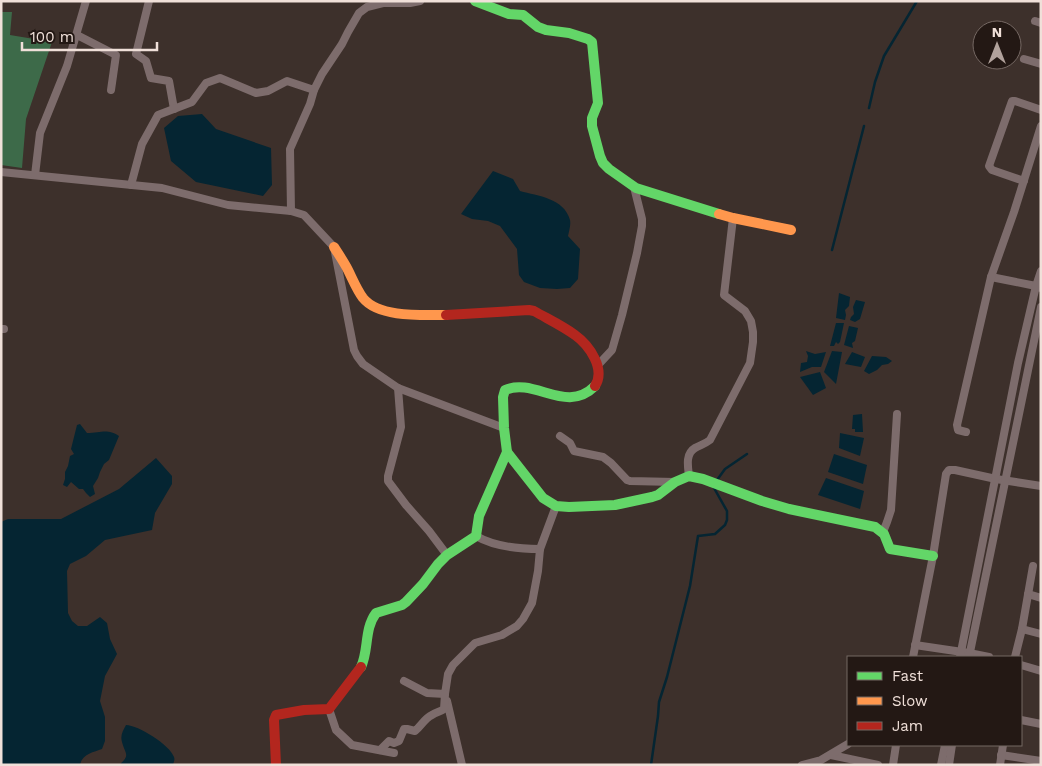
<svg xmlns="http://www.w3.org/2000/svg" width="1042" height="766" font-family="'Work Sans',sans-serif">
<rect width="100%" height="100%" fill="#3d302b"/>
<path fill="#3d6a49" d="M 1,12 L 12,12 L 10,35 L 52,42 L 26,119 L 22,168 L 1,165 Z"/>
<g fill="#052532">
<path d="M 202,114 L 216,129 L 271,148 L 272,185 L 263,196 L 196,182 L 171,161 L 164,128 L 178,116 Z"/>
<path d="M 493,171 L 513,179 L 520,191 C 538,196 564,198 570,220 C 571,225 569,231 568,236 L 580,249 L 578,279 L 570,288 L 557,289 L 540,288 L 524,282 L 519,275 L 517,249 L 500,226 L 488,221 L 472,219 L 461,214 Z"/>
<path d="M 839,293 L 850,297 L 849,306 L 845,310 L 846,315 L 845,320 L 836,318 Z"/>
<path d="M 856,300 L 865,302 L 860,319 L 855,322 L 850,320 L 851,317 L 854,314 L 853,307 Z"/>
<path d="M 836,323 L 844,323 L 840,342 L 838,344 L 836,342 L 834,346 L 830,346 Z"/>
<path d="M 849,326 L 858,328 L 855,341 L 852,343 L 853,348 L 844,345 Z"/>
<path d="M 806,351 L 815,354 L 826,352 L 821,367 L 812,367 L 800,372 L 801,363 L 807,362 L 808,356 Z"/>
<path d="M 832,351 L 842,352 L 836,384 L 824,372 Z"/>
<path d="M 852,352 L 865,357 L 861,367 L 845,364 Z"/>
<path d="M 872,356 L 886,357 L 892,361 L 888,364 L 882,365 L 877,370 L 869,374 L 864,371 Z"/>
<path d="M 820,372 L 826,388 L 813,395 L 800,377 Z"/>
<path d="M 862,414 L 863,432 L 855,432 L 855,429 L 852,429 L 853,415 Z"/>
<path d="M 80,424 L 87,433 C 101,433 107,428 119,436 L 109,460 L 104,464 L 100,472 L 98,478 L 93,486 L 95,494 L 90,497 L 86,493 L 83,489 L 79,489 L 71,482 L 67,487 L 63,485 L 65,479 L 65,472 L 68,466 L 70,456 L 74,454 L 71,449 L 77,425 Z"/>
<path d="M 840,433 L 864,438 L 860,456 L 839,448 Z"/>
<path d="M 834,454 L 867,465 L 863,484 L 828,472 Z"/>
<path d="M 156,458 L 172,476 L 172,484 L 155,513 L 152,530 L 105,540 L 86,556 L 70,564 L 67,571 L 68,613 L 72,621 L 78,626 L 87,626 L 100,617 L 107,623 L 110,639 L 117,654 L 105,676 L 100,701 L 105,717 L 105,741 L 102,749 C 94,752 82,754 80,765 L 1,765 L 1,522 L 8,519 L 61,519 L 119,489 Z"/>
<path d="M 826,478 L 864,491 L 860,509 L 818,495 Z"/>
<path d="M 126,725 C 138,725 170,745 174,757 C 175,760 174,761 173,765 L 119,765 C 131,755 125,754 122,742 C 120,735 123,731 126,725 Z"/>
</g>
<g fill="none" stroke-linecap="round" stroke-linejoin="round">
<g stroke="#052532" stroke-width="2.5">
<path d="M 869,108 L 875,82 L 884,56 L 917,1"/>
<path d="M 832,250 L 864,126"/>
<path d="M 717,480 L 725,469 L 747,454"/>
<path d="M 651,765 L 658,716 L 659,702 L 667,677 L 690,586 L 698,536 L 715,534 L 725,525 L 727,520 L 727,511 L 714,488"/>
</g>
<g stroke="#7d6c6c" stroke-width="8">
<path d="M 149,1 L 136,54 L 146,61 L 151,78 L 169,81 L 174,109"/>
<path d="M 1035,21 L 1041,23"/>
<path d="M 77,35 L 116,55 L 111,90"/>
<path d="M 1024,59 L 1041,64"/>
<path d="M 1,172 L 162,188 L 228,205 L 291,211 L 304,215 L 334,247 L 354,350 L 357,356 L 363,364 L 398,388 L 504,428"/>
<path d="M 35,175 L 40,133 L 67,66 L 86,1"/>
<path d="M 1024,181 L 992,170 L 989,166 L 1012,101 L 1015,101 L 1041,110"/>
<path d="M 131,185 L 142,144 L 158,115 L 192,102 L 206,83 L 220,78 L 256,93 L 268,91 L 287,81 L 314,90"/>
<path d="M 291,211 L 290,149 L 310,104 L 314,90 L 322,74 L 342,44 L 348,32 L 359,13 L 367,7 L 383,3 L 410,3 L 420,1"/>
<path d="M 991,277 L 1036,286 L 1041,288"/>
<path d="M 1,329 L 4,329"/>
<path d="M 598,365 L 612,350 L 622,315 L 637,253 L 642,226 L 642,219 L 634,187"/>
<path d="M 398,388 L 401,427 L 388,476 L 388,481 L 406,505 L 429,531 L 447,555"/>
<path d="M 966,432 L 958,430 L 957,425 L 991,277 L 1014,212 L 1041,126"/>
<path d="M 560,436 L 570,443 L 574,451 L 603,457 L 611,463 L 627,480 L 630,481 L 675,482"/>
<path d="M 689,476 C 688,467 685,454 695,448 C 700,445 705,444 710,440 L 750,363 L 753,342 L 753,332 L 751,321 L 745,311 L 724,295 L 733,218"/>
<path d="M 883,532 L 887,522 L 891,510 L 897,414"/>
<path d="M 476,536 C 495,547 518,549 540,549"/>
<path d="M 1028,594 L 1041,598"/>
<path d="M 1022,629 L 1041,634"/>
<path d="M 915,645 L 969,653 L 989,657"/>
<path d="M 913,657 L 933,556 L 946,474 L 949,470 L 955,470 L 996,479 L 1041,486"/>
<path d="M 960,657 L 1018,363 L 1036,286 L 1041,271"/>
<path d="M 969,657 L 1041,307"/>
<path d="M 1015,657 L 1022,629 L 1033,566"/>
<path d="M 1021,665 L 1041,671"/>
<path d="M 404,681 L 427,693 L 445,694 L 448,674 L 453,665 L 475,643 L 502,635 L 517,626 L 523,619 L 532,603 L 538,571 L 540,549 L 556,506"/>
<path d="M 447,701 L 462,765"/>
<path d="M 329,709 L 336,730 L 352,745 L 394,753"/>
<path d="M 1021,720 L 1041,724"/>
<path d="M 380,750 L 389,741 L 394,743 L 399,741 L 404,729 L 407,729 L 415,731 C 421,726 425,718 432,715 C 436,712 440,712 444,709 L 445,694"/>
<path d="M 831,755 L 878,765"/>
<path d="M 1001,755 L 1041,761"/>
<path d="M 802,765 L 821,760 L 848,744"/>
<path d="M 893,765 L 896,745"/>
<path d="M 941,765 L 945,745"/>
<path d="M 949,765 L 952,745"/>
<path d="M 1000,765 L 1003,745"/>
</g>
<g stroke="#63d668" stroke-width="10">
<path d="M 475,1 L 509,14 L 523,15 L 538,27 L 546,30 L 569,33 L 588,39 L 592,42 L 598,103 L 592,118 L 592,126 L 600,156 L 603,163 L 609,169 L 636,188 L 719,214"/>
<path d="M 507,452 L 543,498 L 556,506 L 569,507 L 615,505 L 652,497 L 658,495 L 675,482 L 689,476 L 703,479 L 762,501 L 789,509 L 875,527 L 884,534 L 890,549 L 933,556"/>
<path d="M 361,667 C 369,650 364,629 376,613 L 402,605 L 406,602 L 423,584 L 438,564 L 447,555 L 476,536 L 479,516 L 507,452 L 504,428 L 503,397 L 505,390 C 535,377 566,415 595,386"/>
</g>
<g stroke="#ff974d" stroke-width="10">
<path d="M 719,214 L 733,218 L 791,230"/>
<path d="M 334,247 C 339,255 344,262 348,270 C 353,280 357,290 363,298 C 379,318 423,315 446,315"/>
</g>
<g stroke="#b3261e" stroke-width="10">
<path d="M 446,315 L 529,310 L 534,311 C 548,319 563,326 575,335 C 589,345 606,369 595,386"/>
<path d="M 276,765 L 274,720 L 276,715 L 304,710 L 329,709 L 361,667"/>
</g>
</g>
<rect width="1042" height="766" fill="none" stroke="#f0e0d9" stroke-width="5"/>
<rect x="847" y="656" width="175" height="90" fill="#231814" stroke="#756863"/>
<rect x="857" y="672" width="25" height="8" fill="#63d668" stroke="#756863"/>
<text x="892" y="681" font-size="15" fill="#f0e0d9">Fast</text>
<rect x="857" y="697" width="25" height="8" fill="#ff974d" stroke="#756863"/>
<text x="892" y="706" font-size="15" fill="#f0e0d9">Slow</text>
<rect x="857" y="722" width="25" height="8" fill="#b3261e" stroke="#756863"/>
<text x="892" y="731" font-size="15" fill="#f0e0d9">Jam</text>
<g transform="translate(997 45)"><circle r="24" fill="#231814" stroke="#756863"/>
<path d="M0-4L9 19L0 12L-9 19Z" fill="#b1a29c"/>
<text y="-8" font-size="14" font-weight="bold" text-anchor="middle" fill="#f0e0d9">N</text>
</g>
<path d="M22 42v8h135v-8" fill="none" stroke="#f0e0d9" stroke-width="2.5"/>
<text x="30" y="42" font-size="15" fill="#f0e0d9" stroke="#231814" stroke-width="4" paint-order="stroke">100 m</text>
</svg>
